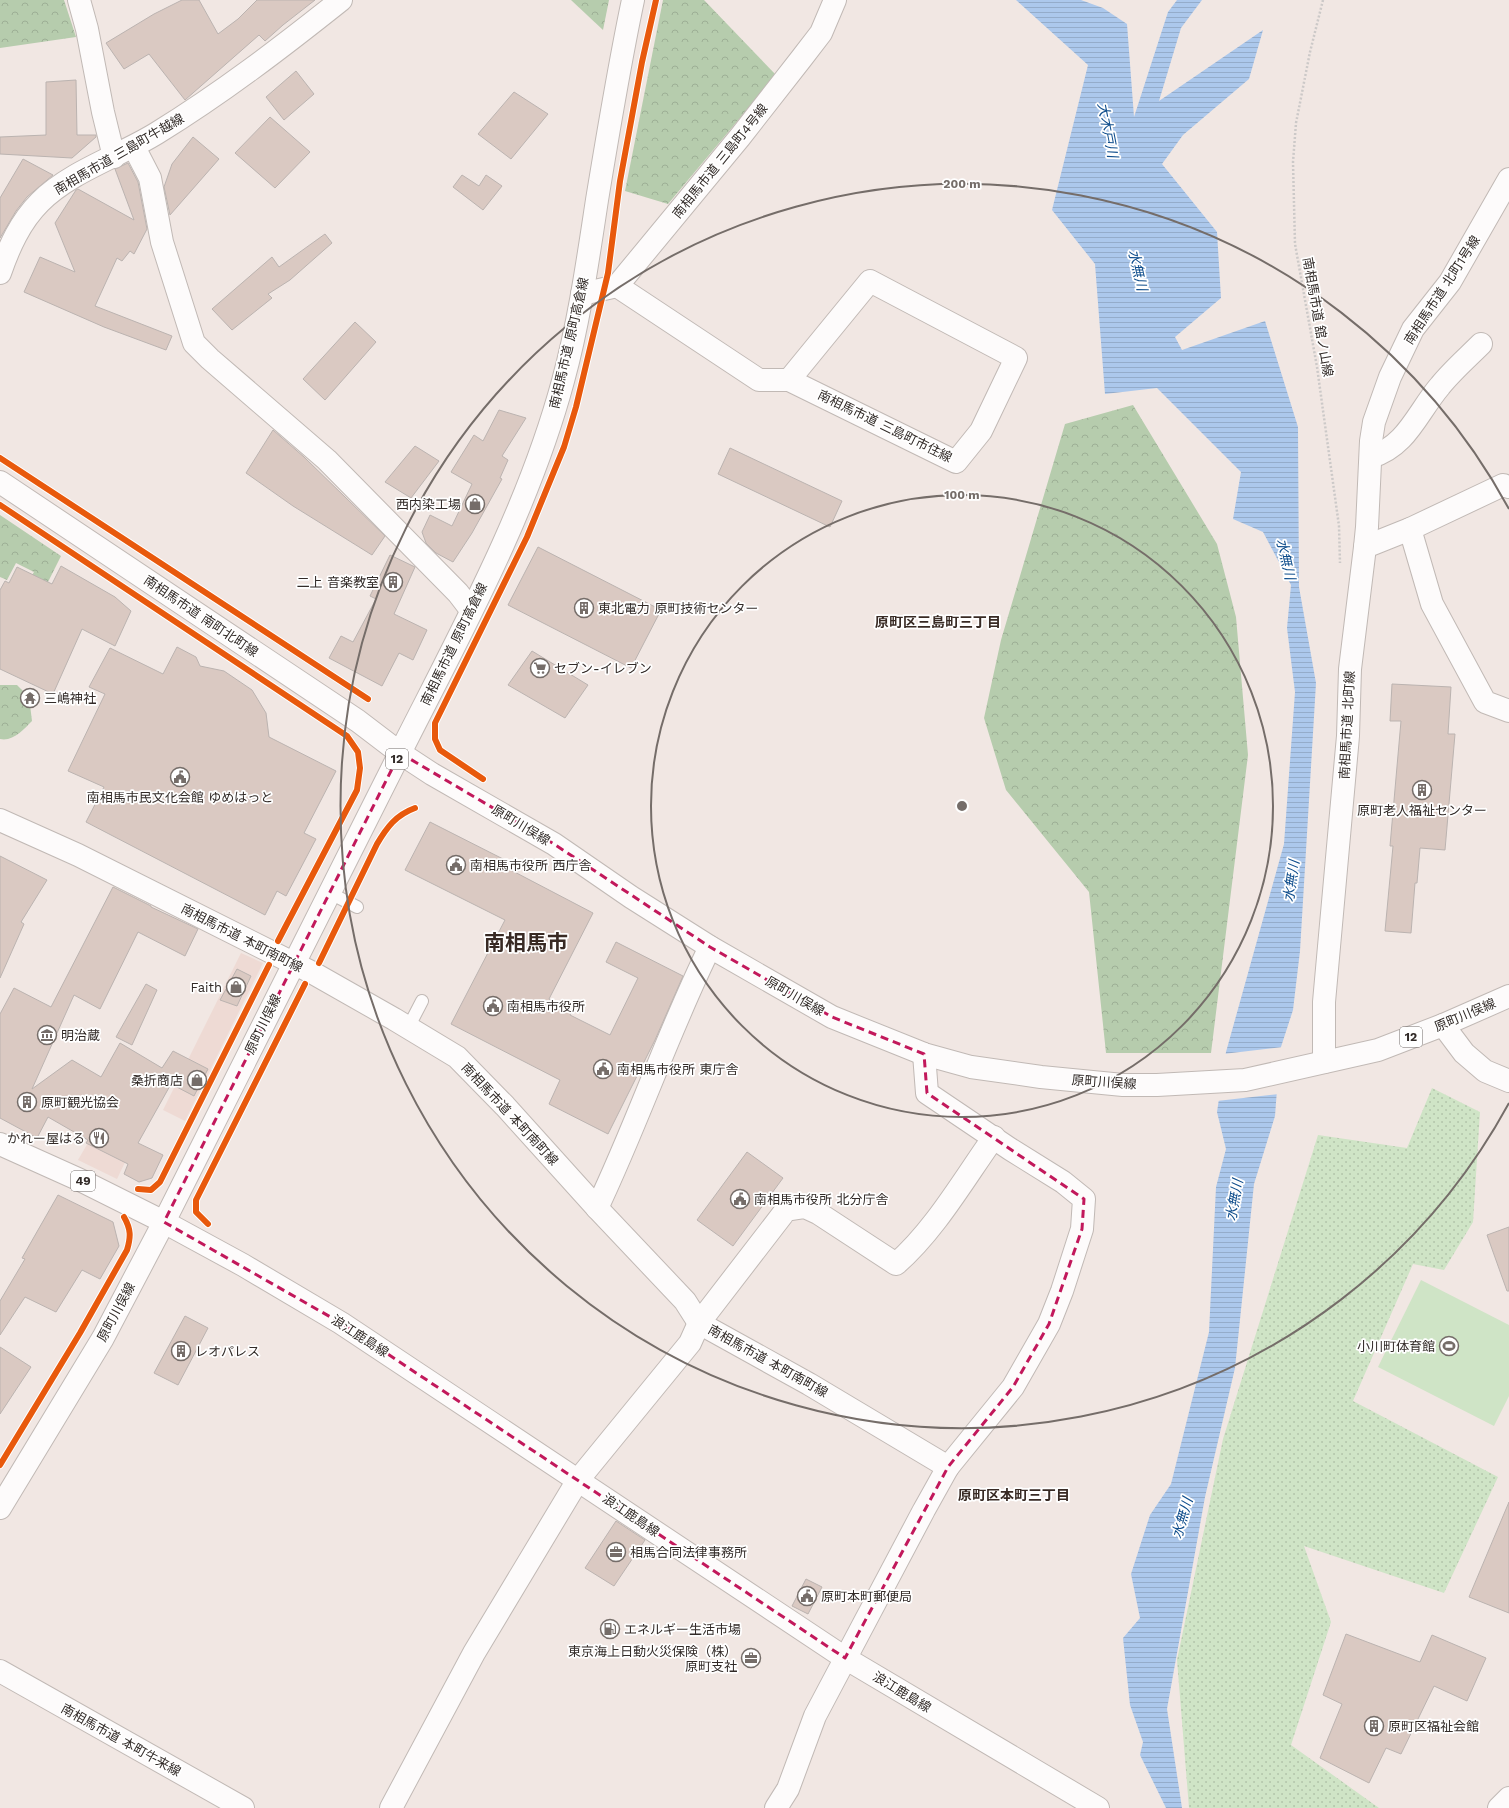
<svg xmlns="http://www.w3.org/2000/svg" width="1509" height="1808" font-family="'Work Sans','Noto Sans JP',sans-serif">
<defs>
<pattern id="grass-dots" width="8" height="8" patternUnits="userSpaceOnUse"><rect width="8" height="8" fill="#cfe4c6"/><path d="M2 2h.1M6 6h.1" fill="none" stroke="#b2c4aa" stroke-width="1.8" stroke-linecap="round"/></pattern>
<pattern id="forest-crowns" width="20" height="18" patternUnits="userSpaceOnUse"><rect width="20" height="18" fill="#b6ccad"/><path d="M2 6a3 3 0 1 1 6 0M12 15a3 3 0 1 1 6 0" fill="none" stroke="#9daf95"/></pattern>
<pattern id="water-rules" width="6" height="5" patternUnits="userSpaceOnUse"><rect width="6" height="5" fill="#acc8ec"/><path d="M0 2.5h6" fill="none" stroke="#94acca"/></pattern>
</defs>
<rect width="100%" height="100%" fill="#f1e7e3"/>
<g fill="#eedad4">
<path d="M 241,953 L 263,963 L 185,1121 L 163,1110 Z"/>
<path d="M 103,1117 L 138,1135 L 117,1179 L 78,1160 Z"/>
</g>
<path fill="url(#grass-dots)" d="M 1432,1088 L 1480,1112 L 1473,1222 L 1444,1270 L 1413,1264 L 1353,1401 L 1498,1477 L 1444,1593 L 1304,1546 L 1331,1622 L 1291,1745 L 1379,1808 L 1189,1808 L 1177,1660 L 1223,1439 L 1318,1135 L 1407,1148 Z"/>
<g fill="url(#forest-crowns)">
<path d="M 0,0 L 64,0 L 76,37 L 0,48 Z"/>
<path d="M 571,0 L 609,0 L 603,30 Z"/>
<path d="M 663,0 L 704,0 L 776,75 L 668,204 L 625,191 Z"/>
<path d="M 1133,405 L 1217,544 L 1236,617 L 1248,755 L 1211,1053 L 1106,1053 L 1089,892 L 1006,790 L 984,718 L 1001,640 L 1065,424 Z"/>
<path d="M 0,515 L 61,556 L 38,602 L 25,587 L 34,572 L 16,563 L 7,580 L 0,577 Z"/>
<path d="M 0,685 L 17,685 L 29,697 L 32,721 C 24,729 13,742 0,739 Z"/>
</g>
<path fill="#cfe4c6" d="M 1421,1280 L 1509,1325 L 1509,1396 L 1494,1426 L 1378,1367 Z"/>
<path fill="url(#water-rules)" d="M 1016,0 L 1081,0 L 1103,8 L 1127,24 L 1134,117 L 1168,12 L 1177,0 L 1202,0 L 1181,28 L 1159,101 L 1263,30 L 1249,79 L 1183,135 L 1162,164 L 1217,232 L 1221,298 L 1175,337 L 1182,350 L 1265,321 L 1298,427 L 1299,587 L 1316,683 L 1300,951 L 1293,1010 L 1280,1050 L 1275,1116 L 1254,1184 L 1235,1368 L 1205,1497 L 1167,1709 L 1182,1808 L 1166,1808 L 1140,1755 L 1143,1742 L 1130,1705 L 1123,1638 L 1140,1618 L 1131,1574 L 1150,1515 L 1171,1484 L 1209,1332 L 1216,1187 L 1226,1149 L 1217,1112 L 1226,1052 L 1284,844 L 1295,692 L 1287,628 L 1291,585 L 1263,532 L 1233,519 L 1241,472 L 1157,388 L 1105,394 L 1095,264 L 1052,210 L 1088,65 Z"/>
<path fill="#f1e7e3" d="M 1283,1047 L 1279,1094 L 1217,1101 L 1223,1054 Z"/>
<g fill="#dac9c2" stroke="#bbb3b0">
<path d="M 182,0 L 199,0 L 218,34 L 238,19 L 257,0 L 315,0 L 283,25 L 265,41 L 259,35 L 185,100 L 149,54 L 124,69 L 106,43 L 154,14 Z"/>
<path d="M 296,71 L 314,94 L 284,120 L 266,97 Z"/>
<path d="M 76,80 L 77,135 L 96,135 L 96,137 L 72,158 L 0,154 L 0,137 L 46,135 L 46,82 Z"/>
<path d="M 514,92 L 548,114 L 511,159 L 478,134 Z"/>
<path d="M 270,117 L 310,152 L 275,188 L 235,153 Z"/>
<path d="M 193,137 L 219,159 L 170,215 L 164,187 L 172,164 Z"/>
<path d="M 23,159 L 53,175 L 27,197 L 16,211 L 0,238 L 0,198 Z"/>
<path d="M 128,163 L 138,182 L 147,229 L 134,254 L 130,251 L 122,261 L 117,258 L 95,306 L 172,336 L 166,350 L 104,327 L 24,292 L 40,257 L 75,272 L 55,223 L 76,190 L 78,189 L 134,220 L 115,169 Z"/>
<path d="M 462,175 L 479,186 L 486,175 L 502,186 L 483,210 L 453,187 Z"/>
<path d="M 325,234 L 332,243 L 290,280 L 268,294 L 272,298 L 232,330 L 212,309 L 272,257 L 279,267 Z"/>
<path d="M 355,322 L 376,342 L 325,400 L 303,379 Z"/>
<path d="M 499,410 L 526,418 L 502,456 L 508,460 L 500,478 L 502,479 L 472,533 L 453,562 L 436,553 L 426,543 L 422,532 L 430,515 L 452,526 L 472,484 L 451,472 L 474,435 L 483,441 Z"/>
<path d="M 273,430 L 304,457 L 385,536 L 372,555 L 293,506 L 246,473 Z"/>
<path d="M 415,446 L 439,461 L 411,498 L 385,482 Z"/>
<path d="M 730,448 L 842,501 L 830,527 L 718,474 Z"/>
<path d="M 538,547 L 661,610 L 631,668 L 508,605 Z"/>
<path d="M 390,555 L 415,567 L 394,614 L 427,630 L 413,660 L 399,653 L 382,686 L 329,658 L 341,636 L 353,642 L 376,599 L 370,596 Z"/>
<path d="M 61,566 L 115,597 L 131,611 L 115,646 L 82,629 L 53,694 L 0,669 L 0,590 L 5,581 L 9,583 L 17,567 L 52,584 Z"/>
<path d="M 177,647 L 196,657 L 200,666 L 224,671 L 252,690 L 266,713 L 269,737 L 336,771 L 304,833 L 316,839 L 286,896 L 277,891 L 265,915 L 86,822 L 104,787 L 68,771 L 105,694 L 89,687 L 110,648 L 163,674 Z"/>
<path d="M 532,651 L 588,685 L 565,718 L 508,685 Z"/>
<path d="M 1392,684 L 1451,687 L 1448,734 L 1455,734 L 1445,850 L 1420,848 L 1417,883 L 1415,883 L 1411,933 L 1385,931 L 1393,846 L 1390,846 L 1401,721 L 1390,721 Z"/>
<path d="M 430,822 L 507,861 L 505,867 L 593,913 L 549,999 L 572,1011 L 570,1015 L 610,1035 L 638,978 L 606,962 L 616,942 L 683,976 L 655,1040 L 608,1134 L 549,1104 L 560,1080 L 451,1024 L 505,920 L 405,870 Z"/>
<path d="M 0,856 L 47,880 L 21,922 L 24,924 L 0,978 Z"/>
<path d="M 113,887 L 151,906 L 151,907 L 198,929 L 185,956 L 138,932 L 100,1009 L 74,995 L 32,1089 L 72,1060 L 101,1077 L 120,1043 L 162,1068 L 173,1051 L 208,1069 L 194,1096 L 171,1084 L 138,1143 L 163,1155 L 152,1178 L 139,1182 L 124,1174 L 128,1164 L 86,1143 L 88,1140 L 48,1117 L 37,1138 L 0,1118 L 0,1014 L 14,988 L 51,1007 Z"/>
<path d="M 237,969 L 251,976 L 237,1006 L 220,1000 Z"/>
<path d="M 146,984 L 157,990 L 132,1045 L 116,1037 Z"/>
<path d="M 747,1152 L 783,1178 L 733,1246 L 697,1220 Z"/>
<path d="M 58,1195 L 113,1222 L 119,1246 L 100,1279 L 82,1270 L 56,1312 L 25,1297 L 0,1335 L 0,1301 L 25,1259 L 22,1258 Z"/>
<path d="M 1509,1227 L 1509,1291 L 1507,1291 L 1487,1235 Z"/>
<path d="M 185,1316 L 208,1328 L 178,1385 L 154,1373 Z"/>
<path d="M 0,1347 L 31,1367 L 0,1414 Z"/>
<path d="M 1509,1502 L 1509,1613 L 1469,1597 Z"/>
<path d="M 616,1521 L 645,1540 L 614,1586 L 585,1568 Z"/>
<path d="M 806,1579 L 822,1587 L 808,1614 L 792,1606 Z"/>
<path d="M 1346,1634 L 1420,1662 L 1432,1635 L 1486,1658 L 1467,1701 L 1434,1686 L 1401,1754 L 1386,1748 L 1369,1783 L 1320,1758 L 1342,1704 L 1323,1695 Z"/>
</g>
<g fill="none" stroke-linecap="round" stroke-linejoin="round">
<g stroke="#c1b9b5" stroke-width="14">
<g id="lane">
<path d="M 330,893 L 357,907"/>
<path d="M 408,1028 L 422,1001"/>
</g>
</g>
<g stroke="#c1b9b5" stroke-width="24">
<g id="street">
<path d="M 79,0 L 87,29 L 103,112 L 114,157"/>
<path d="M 134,147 L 150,178 L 162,242 L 194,343 L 210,359 L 327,460 L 458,593 L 471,610"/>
<path d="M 0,273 C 9,247 20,222 40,202 C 71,171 120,156 157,133 C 222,93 282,47 341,0"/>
<path d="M 617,286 L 759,380 L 789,380 L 870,281 L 1016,358 L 981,431 L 956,462 L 789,380"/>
<path d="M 582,294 L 617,286 L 740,137 L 801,59 L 821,33 L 835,0"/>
<path d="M 1371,457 C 1407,446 1417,413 1440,386 C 1452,371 1467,358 1481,344"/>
<path d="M 1410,529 L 1432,604 L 1485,702 L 1509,711"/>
<path d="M 1365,547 L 1367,527 L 1371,441 L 1374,422 L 1390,377 L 1413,329 L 1450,282 L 1509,179"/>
<path d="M 0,820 L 78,855 L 313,973 L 394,1019 L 457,1057 L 505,1106 L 597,1208 L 685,1301 L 699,1323 L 809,1384 L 948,1467"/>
<path d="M 1443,1025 L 1464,1053 L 1485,1071 L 1509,1081"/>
<path d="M 1324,1062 L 1324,1002 L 1348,736 L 1350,669 L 1365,547 L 1410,529 L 1503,485 L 1509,487"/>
<path d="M 597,1208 C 638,1122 668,1032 710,947"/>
<path d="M 391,1808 L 474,1653 L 578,1480 L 690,1343 L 699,1323 L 786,1210 L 805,1207 L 818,1213 L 896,1264 C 935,1230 964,1179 994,1137"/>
<path d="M 776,1808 L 788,1789 L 815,1716 L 924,1510 L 948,1467 L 1013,1387 L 1049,1324 L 1062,1291 L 1082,1229 L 1084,1199 L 1063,1182 L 1010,1149 L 927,1093 L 924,1054"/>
</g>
</g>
<g stroke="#c1b9b5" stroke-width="24">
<g id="secondary">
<path d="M 0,482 L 358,721 L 400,753 C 461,632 528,511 563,381 C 579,323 588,259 597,200 C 608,133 619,66 633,0"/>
<path d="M 164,1222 L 243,1265 L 341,1323 L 845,1658 L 1098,1808"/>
<path d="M 0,1671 L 243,1808"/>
<path d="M 1499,1808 L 1509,1798"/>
</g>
</g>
<g stroke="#c1b9b5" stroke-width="24">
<g id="primary">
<path d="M 0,1144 L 80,1180 L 164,1222"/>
<path d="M 0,1508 L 103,1338 L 164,1222 L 400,753 L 432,774 L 554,844 L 631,897 L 710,947 L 832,1017 L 924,1054 L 971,1067 L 1041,1077 L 1123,1085 L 1157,1085 L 1245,1080 L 1378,1050 L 1443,1025 L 1509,996"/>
</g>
</g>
<path stroke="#ccc9c8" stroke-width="2.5" stroke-dasharray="2 2" stroke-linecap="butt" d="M 1323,0 L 1310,52 L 1296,123 L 1293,162 L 1295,244 L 1317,367 L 1339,526 L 1340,563"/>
<use href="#lane" stroke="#fdfbfb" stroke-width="12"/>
<use href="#street" stroke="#fdfbfb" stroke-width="22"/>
<use href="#secondary" stroke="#fdfbfb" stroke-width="22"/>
<use href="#primary" stroke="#fdfbfb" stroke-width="22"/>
<g stroke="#fff" stroke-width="8">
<g id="cycleway">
<path d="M 0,458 L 368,699"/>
<path d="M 0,505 L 347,736 L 358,752 L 360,768 L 357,790 L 278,941"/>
<path d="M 483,779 L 440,750 L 435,739 L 435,723 L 527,537 L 564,447 L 576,407 L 608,273 L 620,181 L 642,62 L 656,0"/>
<path d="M 319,963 L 377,844 C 387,827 396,815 415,808"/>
<path d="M 138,1189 L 151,1190 L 160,1182 L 269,965"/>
<path d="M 208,1224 L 196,1212 L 196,1200 L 305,984"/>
<path d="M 0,1465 L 80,1333 L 127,1250 C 131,1237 131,1229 124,1217"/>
</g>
</g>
<use href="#cycleway" stroke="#e8590c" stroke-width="6"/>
</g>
<path fill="none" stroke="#c2185b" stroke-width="3" stroke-dasharray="8 5" stroke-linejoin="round" d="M 400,753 L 554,844 L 710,947 L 832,1017 L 924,1054 L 927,1093 L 1084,1199 L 1082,1229 L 1049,1324 L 1013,1387 L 948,1467 L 845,1658 L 341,1323 L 164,1222 Z"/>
<g fill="none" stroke="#756d69" stroke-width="2">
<circle cx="962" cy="806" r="311"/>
<path d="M1509 1103A622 622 0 1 1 1509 509"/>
</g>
<defs>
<g id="shop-ring" transform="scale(1)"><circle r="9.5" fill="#fff" stroke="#756d69" stroke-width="1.5"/><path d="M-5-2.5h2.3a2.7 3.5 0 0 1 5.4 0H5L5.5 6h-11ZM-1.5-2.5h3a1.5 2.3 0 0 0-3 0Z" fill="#756d69"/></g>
<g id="building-ring" transform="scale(1)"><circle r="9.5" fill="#fff" stroke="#756d69" stroke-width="1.5"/><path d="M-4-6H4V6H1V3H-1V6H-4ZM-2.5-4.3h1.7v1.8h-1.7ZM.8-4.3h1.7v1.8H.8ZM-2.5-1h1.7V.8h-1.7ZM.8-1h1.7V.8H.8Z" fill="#756d69"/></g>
<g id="supermarket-ring" transform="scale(1)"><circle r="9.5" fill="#fff" stroke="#756d69" stroke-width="1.5"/><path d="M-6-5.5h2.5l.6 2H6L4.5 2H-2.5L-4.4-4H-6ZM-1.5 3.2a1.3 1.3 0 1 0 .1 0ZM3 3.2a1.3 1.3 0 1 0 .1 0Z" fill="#756d69"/></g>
<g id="temple-ring" transform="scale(1)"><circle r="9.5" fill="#fff" stroke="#756d69" stroke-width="1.5"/><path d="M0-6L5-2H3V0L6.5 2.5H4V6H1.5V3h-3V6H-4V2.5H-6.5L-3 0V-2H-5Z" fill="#756d69"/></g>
<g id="civic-ring" transform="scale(1)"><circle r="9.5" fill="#fff" stroke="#756d69" stroke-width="1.5"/><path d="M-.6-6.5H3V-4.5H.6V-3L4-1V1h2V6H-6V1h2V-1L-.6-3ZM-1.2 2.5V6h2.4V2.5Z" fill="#756d69"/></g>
<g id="museum-ring" transform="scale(1)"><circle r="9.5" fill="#fff" stroke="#756d69" stroke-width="1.5"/><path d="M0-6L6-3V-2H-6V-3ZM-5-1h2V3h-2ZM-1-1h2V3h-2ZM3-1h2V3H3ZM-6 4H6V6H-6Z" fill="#756d69"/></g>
<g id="restaurant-ring" transform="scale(1)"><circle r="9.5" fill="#fff" stroke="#756d69" stroke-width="1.5"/><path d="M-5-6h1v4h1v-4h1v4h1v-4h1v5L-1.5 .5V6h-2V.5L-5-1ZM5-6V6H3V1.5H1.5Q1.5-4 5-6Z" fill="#756d69"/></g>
<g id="stadium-ring" transform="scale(1)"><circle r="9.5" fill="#fff" stroke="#756d69" stroke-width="1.5"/><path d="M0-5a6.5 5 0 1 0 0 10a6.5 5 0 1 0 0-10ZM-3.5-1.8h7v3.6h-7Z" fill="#756d69"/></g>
<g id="office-ring" transform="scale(1)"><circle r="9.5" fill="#fff" stroke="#756d69" stroke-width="1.5"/><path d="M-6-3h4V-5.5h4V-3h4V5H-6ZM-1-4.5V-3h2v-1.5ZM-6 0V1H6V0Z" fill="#756d69"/></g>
<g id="fuel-ring" transform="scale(1)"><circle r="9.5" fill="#fff" stroke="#756d69" stroke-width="1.5"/><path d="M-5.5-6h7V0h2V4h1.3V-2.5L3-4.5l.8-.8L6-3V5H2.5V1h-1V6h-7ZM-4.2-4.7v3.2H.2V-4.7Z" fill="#756d69"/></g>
</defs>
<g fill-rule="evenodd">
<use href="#shop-ring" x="475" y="504"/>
<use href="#building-ring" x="393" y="582"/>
<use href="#building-ring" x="584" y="608"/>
<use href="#supermarket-ring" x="540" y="668"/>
<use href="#temple-ring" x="30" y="698"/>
<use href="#civic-ring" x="180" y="777"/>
<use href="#building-ring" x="1422" y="790"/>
<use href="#civic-ring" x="456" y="865"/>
<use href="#shop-ring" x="236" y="987"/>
<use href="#civic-ring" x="493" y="1006"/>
<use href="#museum-ring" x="47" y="1035"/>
<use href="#civic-ring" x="603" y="1069"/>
<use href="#shop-ring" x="197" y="1080"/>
<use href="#building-ring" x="27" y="1102"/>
<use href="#restaurant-ring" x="99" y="1138"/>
<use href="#civic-ring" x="740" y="1199"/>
<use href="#stadium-ring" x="1449" y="1346"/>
<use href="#building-ring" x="181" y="1351"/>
<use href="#office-ring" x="616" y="1552"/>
<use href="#civic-ring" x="807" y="1596"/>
<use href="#fuel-ring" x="610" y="1629"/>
<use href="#office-ring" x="751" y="1658"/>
<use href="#building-ring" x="1374" y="1726"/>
</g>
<g text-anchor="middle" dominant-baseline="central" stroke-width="3.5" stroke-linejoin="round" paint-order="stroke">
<g fill="#fff" stroke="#706b68" stroke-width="1">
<rect x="386" y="749" width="22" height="20" rx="3"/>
<rect x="1400" y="1027" width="22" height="20" rx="3"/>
<rect x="71" y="1171" width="24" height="20" rx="3"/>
</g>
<g font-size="12" font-weight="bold" fill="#322b28">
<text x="397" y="759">12</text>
<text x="1411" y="1037">12</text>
<text x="83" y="1181">49</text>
</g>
<g font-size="13" fill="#322b28" stroke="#fff">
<text transform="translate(119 154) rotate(-30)">南相馬市道 三島町牛越線</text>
<text transform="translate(720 161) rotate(-51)">南相馬市道 三島町4号線</text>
<text transform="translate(1442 290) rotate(-57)">南相馬市道 北町1号線</text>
<text transform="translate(1318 317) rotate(80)">南相馬市道 舘ノ山線</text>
<text transform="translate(569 343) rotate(-77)">南相馬市道 原町高倉線</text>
<text transform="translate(885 426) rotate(26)">南相馬市道 三島町市住線</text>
<text transform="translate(201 616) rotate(34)">南相馬市道 南町北町線</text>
<text transform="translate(454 644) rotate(-64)">南相馬市道 原町高倉線</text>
<text transform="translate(1347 725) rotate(-87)">南相馬市道 北町線</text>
<text transform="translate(521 825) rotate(31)">原町川俣線</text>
<text transform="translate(242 938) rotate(27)">南相馬市道 本町南町線</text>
<text transform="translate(795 996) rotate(30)">原町川俣線</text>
<text transform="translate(1465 1015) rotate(-23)">原町川俣線</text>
<text transform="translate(263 1024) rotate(-64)">原町川俣線</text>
<text transform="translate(1104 1082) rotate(4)">原町川俣線</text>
<text transform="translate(510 1114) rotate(47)">南相馬市道 本町南町線</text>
<text transform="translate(116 1312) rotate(-62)">原町川俣線</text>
<text transform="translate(360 1336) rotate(33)">浪江鹿島線</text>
<text transform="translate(768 1361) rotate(29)">南相馬市道 本町南町線</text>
<text transform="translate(631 1515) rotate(34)">浪江鹿島線</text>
<text transform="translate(902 1692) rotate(31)">浪江鹿島線</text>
<text transform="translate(121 1740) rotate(29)">南相馬市道 本町牛来線</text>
</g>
<g font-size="13" fill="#322b28" stroke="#fff" text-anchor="start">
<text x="461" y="504" text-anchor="end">西内染工場</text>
<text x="379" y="582" text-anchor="end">二上 音楽教室</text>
<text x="598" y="608">東北電力 原町技術センター</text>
<text x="554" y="668">セブン-イレブン</text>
<text x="44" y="698">三嶋神社</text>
<text x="180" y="797" text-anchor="middle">南相馬市民文化会館 ゆめはっと</text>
<text x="1422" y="810" text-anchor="middle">原町老人福祉センター</text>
<text x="470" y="865">南相馬市役所 西庁舎</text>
<text x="222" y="987" text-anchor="end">Faith</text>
<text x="507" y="1006">南相馬市役所</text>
<text x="61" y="1035">明治蔵</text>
<text x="617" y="1069">南相馬市役所 東庁舎</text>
<text x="183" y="1080" text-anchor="end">桑折商店</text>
<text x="41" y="1102">原町観光協会</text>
<text x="85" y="1138" text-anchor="end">かれー屋はる</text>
<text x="754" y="1199">南相馬市役所 北分庁舎</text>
<text x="1435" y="1346" text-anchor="end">小川町体育館</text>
<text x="195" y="1351">レオパレス</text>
<text x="630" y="1552">相馬合同法律事務所</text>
<text x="821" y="1596">原町本町郵便局</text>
<text x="624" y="1629">エネルギー生活市場</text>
<text x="737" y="1651" text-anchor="end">東京海上日動火災保険（株）<tspan x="737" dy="15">原町支社</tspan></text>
<text x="1388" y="1726">原町区福祉会館</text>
</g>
<g font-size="14" font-style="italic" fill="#0e4d8c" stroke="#fff">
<text transform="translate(1108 130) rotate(79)">大木戸川</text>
<text transform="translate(1138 270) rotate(77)">水無川</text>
<text transform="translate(1286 559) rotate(77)">水無川</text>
<text transform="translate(1291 881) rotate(-82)">水無川</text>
<text transform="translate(1234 1200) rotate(-80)">水無川</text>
<text transform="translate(1182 1518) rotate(-74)">水無川</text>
</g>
<g font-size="14" font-weight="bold" fill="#382a24" stroke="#fff">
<text x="938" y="622">原町区三島町三丁目</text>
<text x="1014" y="1495">原町区本町三丁目</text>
</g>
<g font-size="21" font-weight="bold" fill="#382a24" stroke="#fff">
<text x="526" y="942">南相馬市</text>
</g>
</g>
<circle cx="962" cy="806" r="6" fill="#756d69" stroke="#fff" stroke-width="2"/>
<g font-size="12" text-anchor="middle" font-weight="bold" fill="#756d69" stroke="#fff" stroke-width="3.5" stroke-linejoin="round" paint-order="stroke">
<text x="962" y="188">200 m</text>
<text x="962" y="499">100 m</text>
</g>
</svg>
